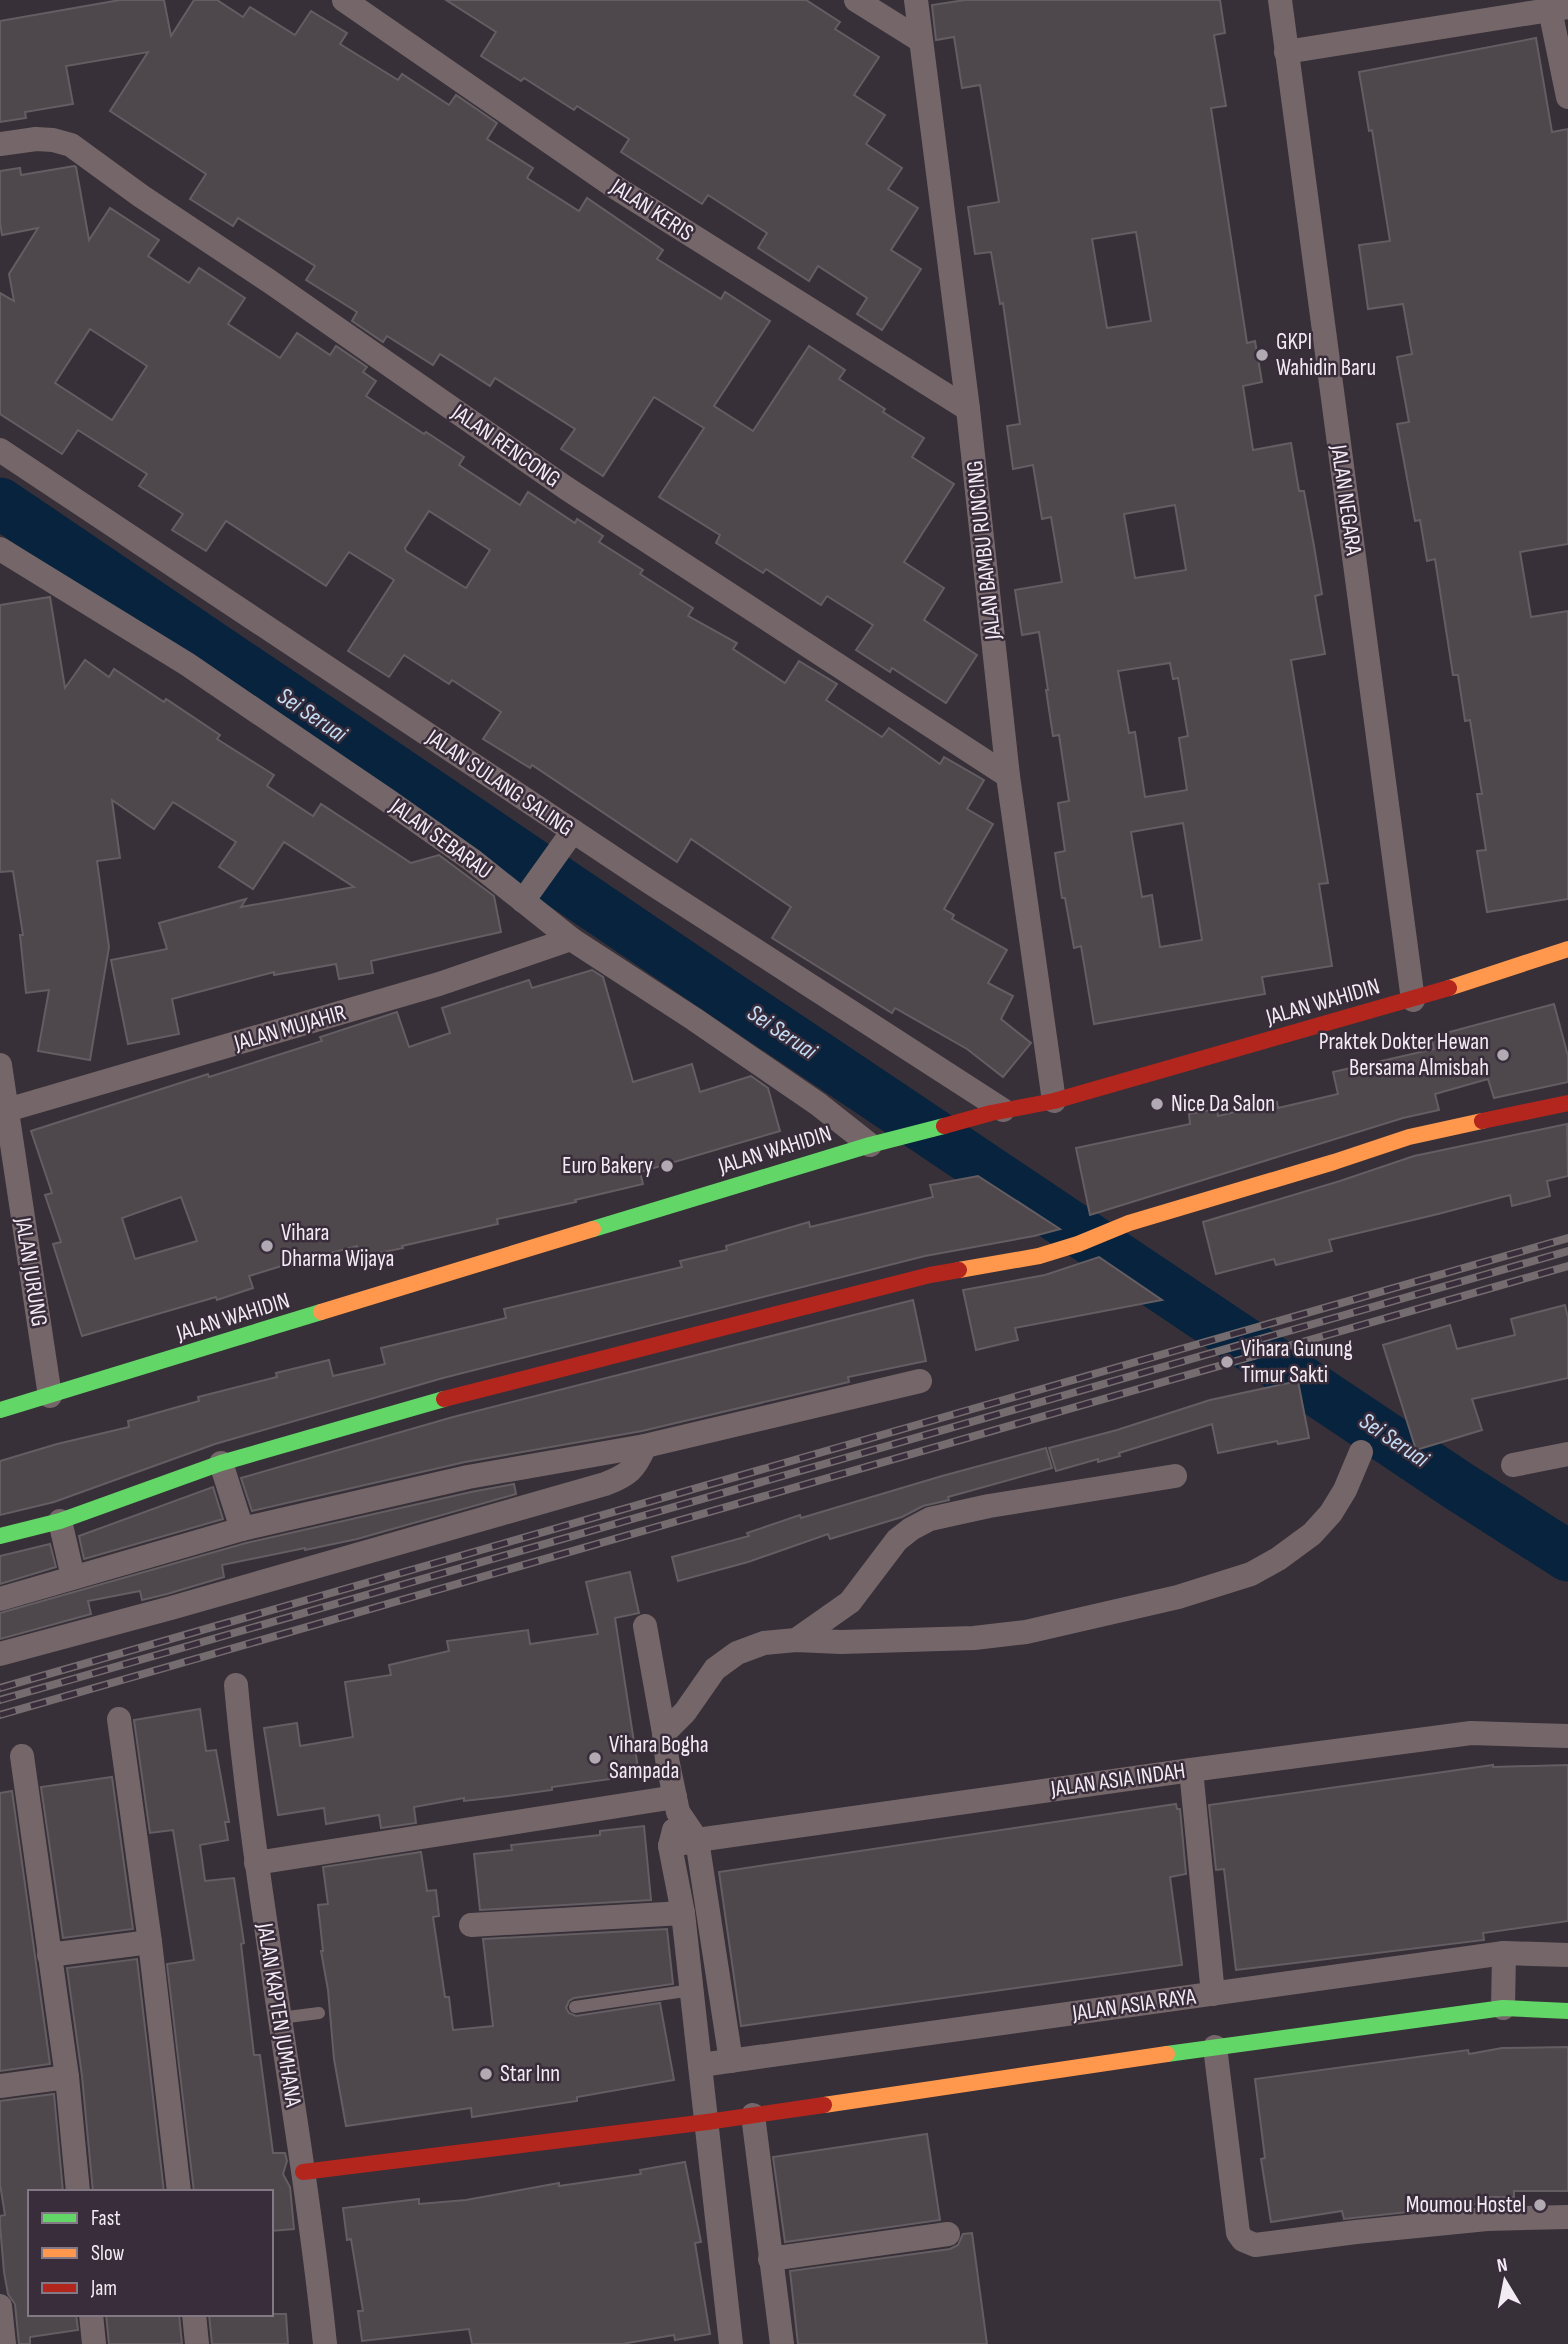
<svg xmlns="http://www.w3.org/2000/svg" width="1568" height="2344" font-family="'Sofia Sans Condensed',sans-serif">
<rect width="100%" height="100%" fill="#373038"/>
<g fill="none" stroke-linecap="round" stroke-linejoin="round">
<path stroke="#07233d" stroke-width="51" d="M 0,503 L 735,1001 L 1457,1485 L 1568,1556"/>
</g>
<g fill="#4e474c" stroke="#645d62" stroke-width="2" fill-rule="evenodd">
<path d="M 120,0 L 164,0 L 171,36 L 194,0 L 217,0 L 243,17 L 250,7 L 295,35 L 311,11 L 347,33 L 340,44 L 398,80 L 402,74 L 449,105 L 456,95 L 497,123 L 487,139 L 533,168 L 527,178 L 579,211 L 587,198 L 663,250 L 657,259 L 721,299 L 725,292 L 770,321 L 714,406 L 753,431 L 809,346 L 845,370 L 839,379 L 885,409 L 883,412 L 924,438 L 912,457 L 954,484 L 904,562 L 944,588 L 924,620 L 977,655 L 946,703 L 892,668 L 890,672 L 856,650 L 873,625 L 827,596 L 821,605 L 766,569 L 763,573 L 716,543 L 720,535 L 659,497 L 704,428 L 654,397 L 603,476 L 561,449 L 575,429 L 495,378 L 490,386 L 440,354 L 433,365 L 387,336 L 383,342 L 352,321 L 357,312 L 306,280 L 315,266 L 238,218 L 233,226 L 190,199 L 206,174 L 110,111 L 148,52 L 66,66 L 73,104 L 25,112 L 26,118 L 0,122 L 0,21 Z"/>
<path d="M 446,0 L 806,0 L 840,22 L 835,29 L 879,57 L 854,95 L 885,115 L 866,144 L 902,168 L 888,189 L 918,208 L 891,250 L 921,269 L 882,330 L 857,314 L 867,298 L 818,266 L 809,281 L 758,248 L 767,233 L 708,195 L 702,204 L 621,152 L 629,139 L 577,106 L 574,110 L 524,78 L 521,81 L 481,56 L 496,32 Z"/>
<path d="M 965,0 L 1220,0 L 1225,33 L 1214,35 L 1226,106 L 1211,108 L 1247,343 L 1255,341 L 1262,382 L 1243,386 L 1253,450 L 1291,443 L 1299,491 L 1304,491 L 1314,546 L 1322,594 L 1315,596 L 1325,654 L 1291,660 L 1328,883 L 1319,884 L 1332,966 L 1262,977 L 1265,994 L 1094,1024 L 1081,946 L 1074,948 L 1065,898 L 1062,898 L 1055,853 L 1065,851 L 1058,803 L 1069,801 L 1059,735 L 1053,736 L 1046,690 L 1048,690 L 1039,632 L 1022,635 L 1015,590 L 1062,582 L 1051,517 L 1042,519 L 1033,465 L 1013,469 L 1007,426 L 1020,424 L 1003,303 L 1000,304 L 991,252 L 975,254 L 968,207 L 999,202 L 980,85 L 962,88 L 954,37 L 936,40 L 932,5 ZM 1136,232 L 1151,321 L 1107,328 L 1092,239 ZM 1175,505 L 1186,570 L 1135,578 L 1124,514 ZM 1170,663 L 1173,679 L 1178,678 L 1188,736 L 1179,738 L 1187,790 L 1145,797 L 1135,732 L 1129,733 L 1118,671 ZM 1183,823 L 1202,940 L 1160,947 L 1152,895 L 1142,897 L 1131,832 Z"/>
<path d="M 1536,38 L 1552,132 L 1568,129 L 1568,544 L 1520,552 L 1531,617 L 1568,611 L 1568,899 L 1487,912 L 1477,851 L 1486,850 L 1477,794 L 1482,794 L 1470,720 L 1465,721 L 1458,675 L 1453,675 L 1435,559 L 1427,561 L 1420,520 L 1415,521 L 1397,424 L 1409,422 L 1397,357 L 1412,354 L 1403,304 L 1368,309 L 1359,245 L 1390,241 L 1372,130 L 1369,131 L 1359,72 Z"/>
<path d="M 74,166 L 76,167 L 89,240 L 110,208 L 159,240 L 148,256 L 189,283 L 199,268 L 245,298 L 228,324 L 280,358 L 297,333 L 330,355 L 336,346 L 367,367 L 363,372 L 376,381 L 366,396 L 424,434 L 426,432 L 464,457 L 459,465 L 520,505 L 528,492 L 575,523 L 577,519 L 603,536 L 599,542 L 643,570 L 640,574 L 693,608 L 688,616 L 737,643 L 733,649 L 785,683 L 799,661 L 837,684 L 826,700 L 882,737 L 889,728 L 940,764 L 944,757 L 984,780 L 967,809 L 993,824 L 944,909 L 954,915 L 952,919 L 1007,950 L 988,983 L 1013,996 L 1001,1019 L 1031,1043 L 1003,1077 L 967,1049 L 895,1008 L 892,1013 L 772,938 L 791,907 L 691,839 L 677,862 L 532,765 L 530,768 L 483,739 L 501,712 L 452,680 L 449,684 L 404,655 L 389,677 L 348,651 L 394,580 L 349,552 L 326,586 L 226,521 L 206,551 L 172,530 L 183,514 L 139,486 L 147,474 L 78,430 L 62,454 L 0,414 L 0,293 L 14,301 L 9,274 L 38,228 L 2,235 L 0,223 L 0,171 L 20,168 L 21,175 ZM 90,329 L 147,366 L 112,420 L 55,383 ZM 429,511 L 490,550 L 466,588 L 406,551 L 405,548 Z"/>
<path d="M 50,597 L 65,688 L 85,660 L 109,677 L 114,669 L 164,702 L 166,699 L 220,735 L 217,739 L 274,775 L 267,786 L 313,816 L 321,804 L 411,863 L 439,855 L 494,896 L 501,932 L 371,961 L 373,973 L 339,979 L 336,964 L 274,975 L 274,972 L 172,999 L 179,1034 L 128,1044 L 111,960 L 167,949 L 159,923 L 246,899 L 241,907 L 354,887 L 284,842 L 253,889 L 219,867 L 236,842 L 173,802 L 154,829 L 112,800 L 120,858 L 97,861 L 109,947 L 90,1060 L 38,1051 L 49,990 L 26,993 L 20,935 L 23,935 L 13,871 L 0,872 L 0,605 Z"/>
<path d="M 592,970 L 603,977 L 633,1082 L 692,1064 L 700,1092 L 751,1076 L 768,1088 L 780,1131 L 640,1172 L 643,1184 L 575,1200 L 576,1202 L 497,1219 L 498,1224 L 402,1246 L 403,1248 L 359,1257 L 357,1246 L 288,1264 L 249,1276 L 253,1288 L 217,1300 L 216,1297 L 82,1336 L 53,1244 L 61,1242 L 45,1195 L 52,1193 L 31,1131 L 208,1074 L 209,1077 L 322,1041 L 320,1037 L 397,1012 L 409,1047 L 450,1033 L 442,1008 L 529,980 L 532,988 ZM 181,1197 L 197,1241 L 135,1259 L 122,1218 Z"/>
<path d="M 1554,1004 L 1568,1056 L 1568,1082 L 1494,1098 L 1488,1079 L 1435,1094 L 1439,1110 L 1403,1118 L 1090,1215 L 1076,1148 L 1190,1124 L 1189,1114 L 1217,1109 L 1218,1116 L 1277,1102 L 1278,1108 L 1338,1094 L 1333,1072 L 1434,1049 L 1431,1037 Z"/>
<path d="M 1567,1124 L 1568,1176 L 1547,1181 L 1550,1196 L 1512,1206 L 1510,1195 L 1438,1214 L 1329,1240 L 1332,1251 L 1276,1265 L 1274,1259 L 1216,1274 L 1203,1222 L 1340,1181 L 1414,1156 Z"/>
<path d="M 978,1176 L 1060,1229 L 1034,1236 L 925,1256 L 443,1378 L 215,1444 L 54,1502 L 0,1515 L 0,1461 L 57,1444 L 129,1427 L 128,1421 L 199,1401 L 198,1397 L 277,1377 L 276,1373 L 329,1360 L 333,1376 L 385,1364 L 381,1348 L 506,1318 L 504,1309 L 682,1267 L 680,1261 L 727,1250 L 726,1246 L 809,1222 L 810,1227 L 933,1197 L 930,1185 Z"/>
<path d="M 1099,1257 L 1162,1300 L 1015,1328 L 1018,1340 L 976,1350 L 963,1290 L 1045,1275 Z"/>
<path d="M 913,1300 L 926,1361 L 848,1377 L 849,1382 L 642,1431 L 465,1462 L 252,1511 L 241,1478 L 453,1417 Z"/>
<path d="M 1565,1305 L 1568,1318 L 1568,1378 L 1472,1399 L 1482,1430 L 1416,1450 L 1383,1345 L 1450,1325 L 1457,1349 L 1515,1335 L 1511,1319 Z"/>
<path d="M 1298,1381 L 1309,1438 L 1278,1444 L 1277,1441 L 1218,1453 L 1212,1424 L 1119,1453 L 1120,1456 L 1098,1462 L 1098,1459 L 1056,1471 L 1049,1448 L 1117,1430 L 1210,1400 Z"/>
<path d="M 1046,1448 L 1052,1468 L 948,1497 L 949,1500 L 923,1506 L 902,1517 L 830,1539 L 828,1534 L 748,1562 L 678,1581 L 672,1557 L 749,1536 L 747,1533 L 800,1515 L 801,1518 L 942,1476 Z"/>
<path d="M 514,1484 L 516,1494 L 357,1539 L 305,1550 L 305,1548 L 222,1565 L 224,1577 L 167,1594 L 142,1600 L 140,1591 L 88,1601 L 91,1614 L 0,1639 L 0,1613 L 246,1543 L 471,1492 Z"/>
<path d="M 213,1487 L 223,1519 L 84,1559 L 79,1536 Z"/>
<path d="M 50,1544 L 56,1567 L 0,1584 L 0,1556 Z"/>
<path d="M 630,1572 L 639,1613 L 615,1618 L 639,1775 L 552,1787 L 552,1790 L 500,1797 L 464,1801 L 464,1798 L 414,1807 L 416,1823 L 381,1828 L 379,1815 L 326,1824 L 324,1808 L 278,1815 L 264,1728 L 297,1723 L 300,1746 L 353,1737 L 345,1682 L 391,1675 L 389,1665 L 449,1651 L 447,1641 L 528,1630 L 530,1644 L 598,1634 L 586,1582 Z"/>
<path d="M 200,1709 L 206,1751 L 216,1750 L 229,1822 L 225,1822 L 228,1840 L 200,1845 L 205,1881 L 234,1878 L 244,1943 L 241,1944 L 254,2055 L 260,2055 L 273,2153 L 285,2153 L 287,2161 L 283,2174 L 290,2187 L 294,2229 L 271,2231 L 271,2192 L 194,2192 L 167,1964 L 194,1960 L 173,1830 L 150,1833 L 134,1720 Z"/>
<path d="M 1493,1765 L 1493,1767 L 1568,1765 L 1568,1921 L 1483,1933 L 1484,1940 L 1236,1970 L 1224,1869 L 1216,1870 L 1209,1805 Z"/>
<path d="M 112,1777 L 133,1929 L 63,1938 L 41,1787 Z"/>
<path d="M 12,1791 L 50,2064 L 0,2071 L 0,1793 Z"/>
<path d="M 1176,1804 L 1177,1809 L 1180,1809 L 1186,1874 L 1170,1877 L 1182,1965 L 741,2026 L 719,1872 Z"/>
<path d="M 644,1826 L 651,1900 L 480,1910 L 474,1854 L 512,1850 L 511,1845 L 600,1835 L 600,1831 Z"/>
<path d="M 421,1852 L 427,1891 L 436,1890 L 439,1916 L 433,1917 L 445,1997 L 449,1997 L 453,2030 L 493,2026 L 483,1939 L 667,1929 L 673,1984 L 574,1998 L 569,2001 L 566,2008 L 569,2013 L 576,2016 L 660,2003 L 674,2080 L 577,2097 L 577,2101 L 472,2117 L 471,2108 L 346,2126 L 334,2059 L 328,1990 L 321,1951 L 323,1951 L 318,1905 L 328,1904 L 323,1867 Z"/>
<path d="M 137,1959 L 164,2192 L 93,2192 L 82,2076 L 67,1968 Z"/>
<path d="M 1568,2047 L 1568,2191 L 1514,2191 L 1514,2197 L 1482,2197 L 1483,2203 L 1454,2207 L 1344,2219 L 1342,2211 L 1271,2222 L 1261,2159 L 1265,2158 L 1255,2079 L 1468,2050 L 1469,2054 L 1502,2048 Z"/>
<path d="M 54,2094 L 63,2192 L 30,2192 L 30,2314 L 76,2314 L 78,2330 L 30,2337 L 30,2344 L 19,2344 L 15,2304 L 8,2294 L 4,2272 L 0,2225 L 0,2216 L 5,2215 L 0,2184 L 0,2101 Z"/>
<path d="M 927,2134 L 940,2220 L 785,2242 L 773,2157 Z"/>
<path d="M 685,2162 L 701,2242 L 695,2243 L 710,2334 L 675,2340 L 674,2335 L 622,2344 L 472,2344 L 469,2329 L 362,2341 L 358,2311 L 363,2311 L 351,2239 L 347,2240 L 343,2208 L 419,2199 L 419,2204 L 466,2200 L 559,2183 L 559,2186 L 641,2174 L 640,2170 Z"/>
<path d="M 972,2233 L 987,2344 L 798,2344 L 790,2271 L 950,2249 L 958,2245 L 963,2234 Z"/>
<path d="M 106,2314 L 179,2314 L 182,2344 L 109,2344 Z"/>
<path d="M 209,2314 L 286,2314 L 288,2344 L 212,2344 Z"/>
</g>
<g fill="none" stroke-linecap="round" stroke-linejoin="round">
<g stroke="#756769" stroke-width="12">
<path d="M 575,2007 L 692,1990"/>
<path d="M 280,2018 L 319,2013"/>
</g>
<g stroke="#756769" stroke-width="24">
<path d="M 344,0 L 618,189 L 968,409"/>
<path d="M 856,0 L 920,40"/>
<path d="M 916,0 L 968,409 L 1008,776 L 1054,1101"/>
<path d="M 1280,0 L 1413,1000"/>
<path d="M 1548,0 L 1568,97"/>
<path d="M 1286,52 L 1568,7"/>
<path d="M 0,144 L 36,139 L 53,140 L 71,145 L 141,196 L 269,281 L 566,488 L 1008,776"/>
<path d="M 0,450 L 648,881 L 1003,1110"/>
<path d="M 0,549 L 187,664 L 390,802 L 472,860 L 571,939 L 694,1019 L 818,1104 L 870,1145"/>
<path d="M 523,901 L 573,831"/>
<path d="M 0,1065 L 50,1396"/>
<path d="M 7,1110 L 439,984 L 571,939"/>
<path d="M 221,1463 L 242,1529"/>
<path d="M 1513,1465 L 1568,1454"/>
<path d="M 60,1521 L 73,1577"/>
<path d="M 0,1599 L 242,1529 L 468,1477 L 645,1446 L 920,1381"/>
<path d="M 645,1626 L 664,1733"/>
<path d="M 796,1640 L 850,1602 L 897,1540 L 911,1529 L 930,1519 L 989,1506 L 1175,1476"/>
<path d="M 0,1654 L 171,1608 L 605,1484 C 629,1475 635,1469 645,1446"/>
<path d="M 236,1685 C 256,1906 302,2124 325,2344"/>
<path d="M 119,1719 L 150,1942 L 179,2192"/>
<path d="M 22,1756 L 67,2077 L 78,2192"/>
<path d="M 1191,1770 L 1213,1994"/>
<path d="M 674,1830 L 670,1846 L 683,1913 L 731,2344"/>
<path d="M 670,1846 L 697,1840 L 1191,1770 L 1471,1733 L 1568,1736"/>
<path d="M 256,1863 L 675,1797"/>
<path d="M 471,1925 L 683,1913"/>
<path d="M 49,1955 L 150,1942"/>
<path d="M 1503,2008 L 1504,1953"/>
<path d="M 1215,2047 L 1238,2233 L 1243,2240 L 1255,2245 L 1356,2232 L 1487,2219 L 1568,2217"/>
<path d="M 731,2061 L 697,1840 L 678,1812 L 667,1759 L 664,1733 L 685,1712 L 715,1669 L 737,1653 L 764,1643 L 796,1640 L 841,1642 L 974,1638 L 1026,1632 L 1178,1597 L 1251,1574 L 1278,1559 L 1312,1534 L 1331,1513 L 1345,1490 L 1361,1452"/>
<path d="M 701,2065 L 1504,1953 L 1568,1955"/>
<path d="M 0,2086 L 67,2077"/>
<path d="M 753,2115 L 782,2344"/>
<path d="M 770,2259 L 948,2234"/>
<path d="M 0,2306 L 4,2344"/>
<path d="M 91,2314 L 94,2344"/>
<path d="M 194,2314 L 197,2344"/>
</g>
<g stroke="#63d668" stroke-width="16">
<path d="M 593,1229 L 870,1145 L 944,1126"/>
<path d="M 0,1410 L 321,1312"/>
<path d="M 0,1536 L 60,1521 L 221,1463 L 444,1399"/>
<path d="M 1167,2054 L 1503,2008 L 1568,2011"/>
</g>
<g stroke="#ff974d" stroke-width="16">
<path d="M 1449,988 L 1568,949"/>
<path d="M 959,1270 L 1039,1256 L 1078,1244 L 1129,1223 L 1334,1162 L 1409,1137 L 1482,1121"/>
<path d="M 321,1312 L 593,1229"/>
<path d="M 824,2105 L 1167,2054"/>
</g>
<g stroke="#b3261e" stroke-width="16">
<path d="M 1482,1121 L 1568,1103"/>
<path d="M 944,1126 L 991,1113 L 1054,1101 L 1449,988"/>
<path d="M 444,1399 L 930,1275 L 959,1270"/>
<path d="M 303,2172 L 707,2122 L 824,2105"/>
</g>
<g stroke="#746c6f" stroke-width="8">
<g id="rail">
<path d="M 0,1688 L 1568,1238"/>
<path d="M 0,1700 L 1568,1251"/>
<path d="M 0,1715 L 1568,1266"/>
</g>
</g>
<use href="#rail" stroke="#392d3b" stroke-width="5" stroke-dasharray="16" stroke-linecap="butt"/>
</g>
<g fill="#b1aab2" stroke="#392d3b" stroke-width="2.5">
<circle cx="1262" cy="355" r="7"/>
<circle cx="1503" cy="1055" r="7"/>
<circle cx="1157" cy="1104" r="7"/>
<circle cx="667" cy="1166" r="7"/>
<circle cx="267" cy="1246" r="7"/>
<circle cx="1227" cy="1362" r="7"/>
<circle cx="595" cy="1758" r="7"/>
<circle cx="486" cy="2074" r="7"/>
<circle cx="1540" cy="2205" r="7"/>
</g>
<g text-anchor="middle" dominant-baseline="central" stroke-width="5" stroke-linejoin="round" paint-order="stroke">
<g font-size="23" fill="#f3ebf4" stroke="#392d3b">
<text transform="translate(652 210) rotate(33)">JALAN KERIS</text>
<text transform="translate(506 446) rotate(35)">JALAN RENCONG</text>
<text transform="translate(1346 500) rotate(82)">JALAN NEGARA</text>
<text transform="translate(984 550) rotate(-96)">JALAN BAMBU RUNCING</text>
<text transform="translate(500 783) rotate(34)">JALAN SULANG SALING</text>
<text transform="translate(441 839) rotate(36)">JALAN SEBARAU</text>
<text transform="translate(1323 1002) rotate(-16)">JALAN WAHIDIN</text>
<text transform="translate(290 1028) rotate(-16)">JALAN MUJAHIR</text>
<text transform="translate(775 1150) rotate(-17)">JALAN WAHIDIN</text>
<text transform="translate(31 1272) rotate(81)">JALAN JURUNG</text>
<text transform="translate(233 1317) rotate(-17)">JALAN WAHIDIN</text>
<text transform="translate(1118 1780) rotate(-8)">JALAN ASIA INDAH</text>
<text transform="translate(1134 2005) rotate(-8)">JALAN ASIA RAYA</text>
<text transform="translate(279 2015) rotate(81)">JALAN KAPTEN JUMHANA</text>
</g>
<g font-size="23" fill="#f3ebf4" stroke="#392d3b" text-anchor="start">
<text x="1276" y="342">GKPI<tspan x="1276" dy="26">Wahidin Baru</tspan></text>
<text x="1489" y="1042" text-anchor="end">Praktek Dokter Hewan<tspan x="1489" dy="26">Bersama Almisbah</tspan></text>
<text x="1171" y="1104">Nice Da Salon</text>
<text x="653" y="1166" text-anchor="end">Euro Bakery</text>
<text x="281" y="1233">Vihara<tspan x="281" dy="26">Dharma Wijaya</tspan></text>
<text x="1241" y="1349">Vihara Gunung<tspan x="1241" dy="26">Timur Sakti</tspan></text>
<text x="609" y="1745">Vihara Bogha<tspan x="609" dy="26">Sampada</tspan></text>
<text x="500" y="2074">Star Inn</text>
<text x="1526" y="2205" text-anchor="end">Moumou Hostel</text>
</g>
<g font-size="24" font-style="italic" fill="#c4ddf7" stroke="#392d3b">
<text transform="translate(312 715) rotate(34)">Sei Seruai</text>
<text transform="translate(782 1032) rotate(34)">Sei Seruai</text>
<text transform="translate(1394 1440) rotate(34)">Sei Seruai</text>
</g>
</g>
<rect x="28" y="2190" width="245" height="126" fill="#392d3b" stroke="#837985" stroke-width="2"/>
<rect x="42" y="2213" width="35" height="10" fill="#63d668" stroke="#837985" stroke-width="2"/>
<text x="91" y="2225" font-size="21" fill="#f3ebf4">Fast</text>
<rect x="42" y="2248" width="35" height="10" fill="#ff974d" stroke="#837985" stroke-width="2"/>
<text x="91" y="2260" font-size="21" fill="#f3ebf4">Slow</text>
<rect x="42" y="2283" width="35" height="10" fill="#b3261e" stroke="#837985" stroke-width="2"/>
<text x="91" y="2295" font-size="21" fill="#f3ebf4">Jam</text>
<g transform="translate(1505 2281) rotate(350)" stroke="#392d3b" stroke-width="5" paint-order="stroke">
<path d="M0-5L12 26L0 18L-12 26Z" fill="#f3ebf4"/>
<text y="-10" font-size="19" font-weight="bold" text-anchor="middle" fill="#f3ebf4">N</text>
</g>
</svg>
